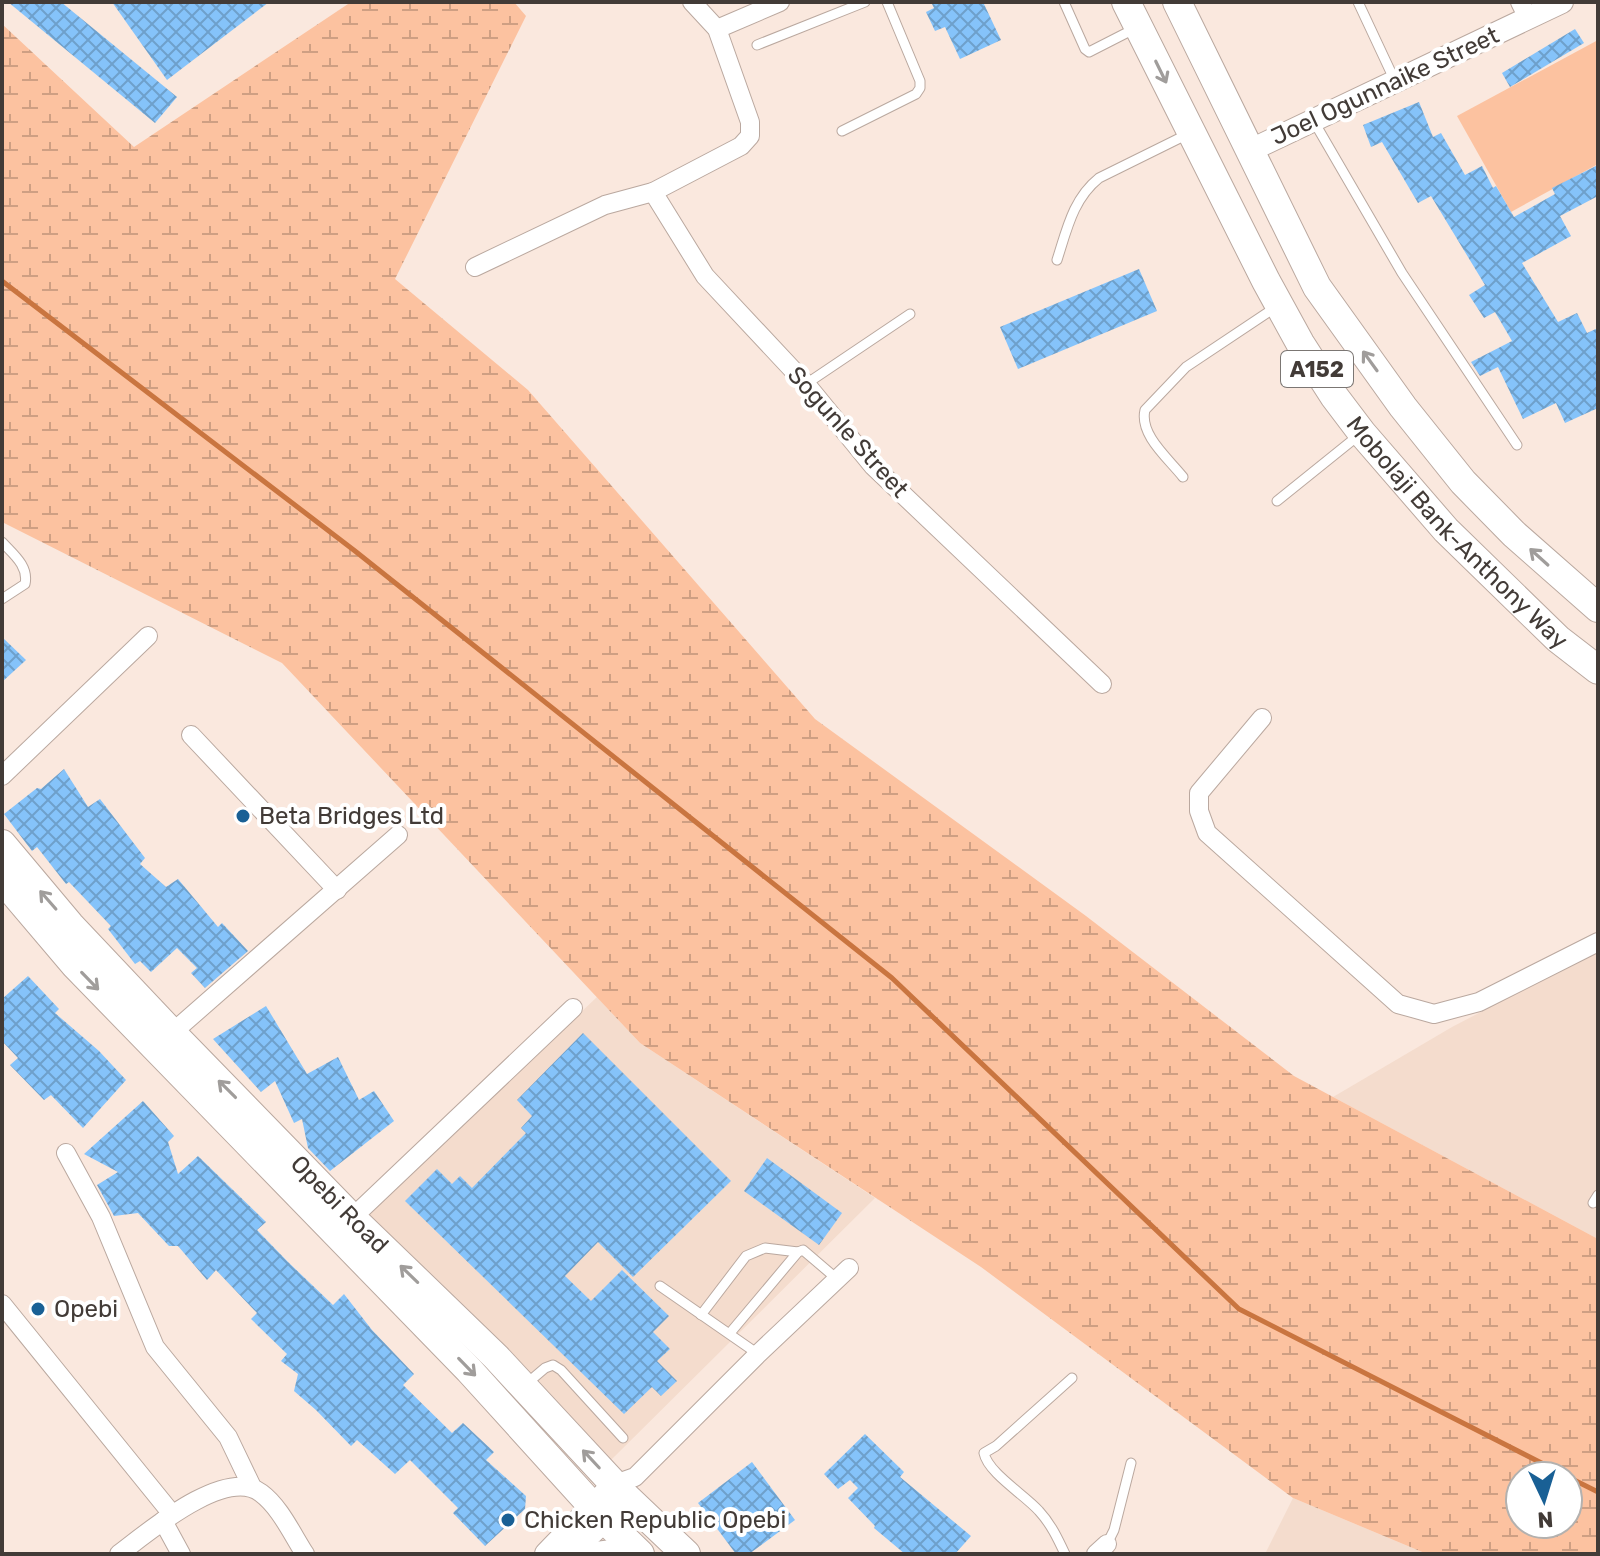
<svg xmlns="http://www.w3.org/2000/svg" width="1600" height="1556" font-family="Rubik,sans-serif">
<defs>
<pattern id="wetland-marsh" width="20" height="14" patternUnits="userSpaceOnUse" patternTransform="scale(2)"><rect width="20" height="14" fill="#fcc2a0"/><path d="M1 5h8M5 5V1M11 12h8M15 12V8" fill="none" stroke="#ce9f83"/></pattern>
<pattern id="building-cross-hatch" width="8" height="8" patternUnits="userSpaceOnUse" patternTransform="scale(2)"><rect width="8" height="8" fill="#85c3fa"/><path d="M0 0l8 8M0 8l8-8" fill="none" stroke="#6ea0cb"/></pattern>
</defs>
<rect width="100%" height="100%" fill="#fae8de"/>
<g fill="#f4dccd">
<path d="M 1598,951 L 1598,1239 L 1333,1097 L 1452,1027 Z"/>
<path d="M 597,997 L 640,1043 L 875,1198 L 611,1460 L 369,1214 Z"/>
<path d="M 1293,1498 L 1427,1554 L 1265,1554 Z"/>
</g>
<path fill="url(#wetland-marsh)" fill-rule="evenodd" d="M 351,2 L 514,2 L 526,16 L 395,279 L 528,390 L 815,719 L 1086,916 L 1294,1076 L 1598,1239 L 1598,1554 L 1427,1554 L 1293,1498 L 981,1267 L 640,1043 L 282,663 L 2,522 L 2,24 L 134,147 ZM 1520,1476 L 1568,1476 L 1568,1524 L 1520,1524 Z"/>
<path fill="#fcc2a0" d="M 1598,40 L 1598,164 L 1511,212 L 1457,116 Z"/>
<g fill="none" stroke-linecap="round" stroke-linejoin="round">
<g stroke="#c97540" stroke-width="5">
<path d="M 2,281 L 355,551 L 892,978 L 1239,1309 L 1567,1476"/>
<path d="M 1568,1477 L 1598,1492"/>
</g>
</g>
<g fill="url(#building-cross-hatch)">
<path d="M 8,2 L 61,2 L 177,97 L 155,123 Z"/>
<path d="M 112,2 L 269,2 L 167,80 Z"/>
<path d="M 931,2 L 983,2 L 1001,40 L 960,59 L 945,27 L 935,31 L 926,12 L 934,8 Z"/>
<path d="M 1575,29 L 1584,43 L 1510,87 L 1502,73 Z"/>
<path d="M 1419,102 L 1433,137 L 1441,133 L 1465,175 L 1482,166 L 1493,188 L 1496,186 L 1514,217 L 1555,194 L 1552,188 L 1598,165 L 1598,196 L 1560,216 L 1571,236 L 1522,263 L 1558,322 L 1577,313 L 1587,333 L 1598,328 L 1598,408 L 1565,423 L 1556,403 L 1523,419 L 1498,367 L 1480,376 L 1471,362 L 1512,341 L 1495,312 L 1484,318 L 1469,295 L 1485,285 L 1431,196 L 1418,203 L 1382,142 L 1371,147 L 1363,125 Z"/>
<path d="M 1139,269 L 1157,311 L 1018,369 L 1000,327 Z"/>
<path d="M 2,637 L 26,660 L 2,682 Z"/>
<path d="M 64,769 L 88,807 L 100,799 L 145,858 L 140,864 L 166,887 L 178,879 L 218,927 L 222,923 L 248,951 L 205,988 L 191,973 L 197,968 L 177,948 L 151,972 L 140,961 L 135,964 L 108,929 L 111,926 L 69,882 L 66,884 L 37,847 L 32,851 L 4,814 L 37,788 L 41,789 Z"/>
<path d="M 28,976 L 59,1009 L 55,1013 L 99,1051 L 126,1080 L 83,1128 L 51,1095 L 44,1100 L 10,1065 L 18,1058 L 2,1041 L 2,999 Z"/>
<path d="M 266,1006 L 307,1074 L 338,1057 L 359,1100 L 374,1091 L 394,1121 L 330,1171 L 308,1148 L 302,1119 L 294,1123 L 275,1081 L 261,1092 L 213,1039 Z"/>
<path d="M 583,1033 L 731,1181 L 633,1277 L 598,1242 L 565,1276 L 591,1301 L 622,1270 L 669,1316 L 653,1332 L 670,1349 L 657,1361 L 677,1381 L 661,1396 L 652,1387 L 624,1414 L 405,1201 L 437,1169 L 452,1184 L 460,1176 L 472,1188 L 526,1133 L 521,1128 L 532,1116 L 517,1100 Z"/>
<path d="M 143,1101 L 174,1136 L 168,1142 L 178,1174 L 198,1156 L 266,1222 L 257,1230 L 288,1262 L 333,1305 L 344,1294 L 372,1330 L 414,1374 L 403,1385 L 452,1433 L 463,1423 L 494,1452 L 486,1460 L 526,1496 L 525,1509 L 485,1546 L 453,1513 L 458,1508 L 410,1460 L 395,1474 L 357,1440 L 351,1446 L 316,1410 L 294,1391 L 298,1374 L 281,1361 L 287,1354 L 251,1319 L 257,1313 L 216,1270 L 207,1280 L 178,1246 L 169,1246 L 138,1213 L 114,1216 L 97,1185 L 118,1172 L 84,1154 Z"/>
<path d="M 767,1158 L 842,1213 L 819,1245 L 744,1191 Z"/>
<path d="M 865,1434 L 904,1472 L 900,1477 L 971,1536 L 955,1554 L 905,1554 L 874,1528 L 875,1526 L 848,1498 L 858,1488 L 850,1480 L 838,1489 L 824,1474 Z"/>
<path d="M 752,1462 L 795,1520 L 749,1554 L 736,1554 L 698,1503 Z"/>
</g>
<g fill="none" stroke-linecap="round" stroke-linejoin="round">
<g stroke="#baa89f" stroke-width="11">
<g id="service">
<path d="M 1064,2 L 1085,49 L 1089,52 L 1136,28"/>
<path d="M 1358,2 L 1395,81"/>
<path d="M 757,45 L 865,2"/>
<path d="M 1313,120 L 1402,273 L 1517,445"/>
<path d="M 842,131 L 916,94 L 920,88 L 920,81 L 887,2"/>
<path d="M 1057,260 C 1067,229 1073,199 1099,178 L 1188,134"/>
<path d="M 806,384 L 910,314"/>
<path d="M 1183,477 C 1169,459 1139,435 1145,410 L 1186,367 L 1276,307"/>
<path d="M 1277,501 L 1359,435"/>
<path d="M 2,542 C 13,554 29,566 25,584 L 2,599"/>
<path d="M 1593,1203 L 1598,1195"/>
<path d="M 660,1286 L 758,1354"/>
<path d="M 701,1315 L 746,1256 L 765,1248 L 798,1252"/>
<path d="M 730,1333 L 798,1252 L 803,1250 L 837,1279"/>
<path d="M 525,1385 L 545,1368 L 553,1365 L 561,1370 L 623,1438"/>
<path d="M 1107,1544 L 1114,1530 L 1131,1463"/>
<path d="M 1065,1554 C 1058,1539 1051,1524 1039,1511 C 1025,1495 988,1473 984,1453 L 996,1446 L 1072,1378"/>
</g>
</g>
<g stroke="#baa89f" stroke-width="20">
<g id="minor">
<path d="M 1520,2 L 1528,18"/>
<path d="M 717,29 L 780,2"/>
<path d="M 653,192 L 705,276 L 806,384 L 873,466 L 1102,684"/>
<path d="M 475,267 L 605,205 L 653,192 L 741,146 L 750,136 L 750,122 L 717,29 L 692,2"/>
<path d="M 1262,718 L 1199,793 L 1199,811 L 1207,833 L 1398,1004 L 1434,1014 L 1479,1002 L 1598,942"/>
<path d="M 191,735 L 337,890"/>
<path d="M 2,776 L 148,636"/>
<path d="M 172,1033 L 398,835"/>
<path d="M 66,1153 L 101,1217 L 155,1347 L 228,1437 L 252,1487"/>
<path d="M 352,1218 L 573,1008"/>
<path d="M 2,1304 L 172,1514"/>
<path d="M 615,1484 L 635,1477 L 758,1354 L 849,1268"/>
<path d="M 163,1521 L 181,1554"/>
<path d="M 119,1554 C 147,1533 225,1466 261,1493 C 280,1507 292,1534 305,1554"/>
<path d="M 1096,1554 L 1107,1544"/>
</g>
</g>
<g stroke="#baa89f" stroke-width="24">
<path id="tertiary" d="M 1251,150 L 1562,2"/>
</g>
<g stroke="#baa89f" stroke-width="26">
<g id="secondary">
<path d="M 547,1554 L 615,1484"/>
<path d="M 572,1554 L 585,1538 L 627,1498"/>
<path d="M 597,1554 L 612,1552 L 630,1554"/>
</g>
</g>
<g stroke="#baa89f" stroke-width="30">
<g id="primary">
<path id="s1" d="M 1126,2 L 1266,281 L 1300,343 L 1334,396 L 1362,433 L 1446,530 L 1558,639 L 1598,670"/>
<path d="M 1177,2 L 1317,287 L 1403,407 L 1463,482 L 1514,534 L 1598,608"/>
<path id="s2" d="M 2,844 L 70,925 L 172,1033 L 352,1218 L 496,1357 L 627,1498 L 686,1554"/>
<path d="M 2,879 L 75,965 L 469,1370 L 604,1519 L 640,1554"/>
</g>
</g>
<use href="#service" stroke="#fff" stroke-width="9"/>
<use href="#minor" stroke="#fff" stroke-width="18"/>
<use href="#tertiary" stroke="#fff" stroke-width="22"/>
<use href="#secondary" stroke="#fff" stroke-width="24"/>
<use href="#primary" stroke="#fff" stroke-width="28"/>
</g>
<defs><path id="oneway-shaft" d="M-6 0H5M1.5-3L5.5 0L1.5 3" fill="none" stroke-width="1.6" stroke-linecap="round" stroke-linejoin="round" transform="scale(2)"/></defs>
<g stroke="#a09d9b">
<use href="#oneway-shaft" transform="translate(1161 72) rotate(64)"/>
<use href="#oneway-shaft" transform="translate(1370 361) rotate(-126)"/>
<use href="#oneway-shaft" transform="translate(1539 557) rotate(-138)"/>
<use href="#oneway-shaft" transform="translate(48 900) rotate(-131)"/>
<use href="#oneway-shaft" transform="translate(90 981) rotate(46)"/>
<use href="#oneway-shaft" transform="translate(227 1089) rotate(-135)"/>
<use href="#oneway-shaft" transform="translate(409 1274) rotate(-136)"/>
<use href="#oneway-shaft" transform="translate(467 1367) rotate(46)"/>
<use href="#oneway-shaft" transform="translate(591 1459) rotate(-133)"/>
</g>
<g fill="#196095" stroke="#fff" stroke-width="3">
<circle cx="243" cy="816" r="8"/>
<circle cx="38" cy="1309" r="8"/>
<circle cx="508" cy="1520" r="8"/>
</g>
<g text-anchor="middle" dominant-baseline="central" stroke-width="8" stroke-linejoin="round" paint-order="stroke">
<rect fill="#fff" stroke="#7b7673" stroke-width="2" x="1281" y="351" width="72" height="36" rx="6"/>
<g font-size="22" font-weight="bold" fill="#423b37">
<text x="1317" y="369">A152</text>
</g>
<g font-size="24" fill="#423b37" stroke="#fff">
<text transform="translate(1385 86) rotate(-25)">Joel Ogunnaike Street</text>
<text transform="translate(848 432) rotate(48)">Sogunle Street</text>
<text stroke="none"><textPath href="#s1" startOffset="630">Mobolaji Bank-Anthony Way</textPath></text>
<text stroke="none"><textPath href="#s2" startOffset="494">Opebi Road</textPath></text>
</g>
<g font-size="24" fill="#423b37" stroke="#fff" text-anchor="start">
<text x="259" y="816">Beta Bridges Ltd</text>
<text x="54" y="1309">Opebi</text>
<text x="524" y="1520">Chicken Republic Opebi</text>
</g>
</g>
<rect width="1600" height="1556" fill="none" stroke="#423b37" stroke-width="8"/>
<g transform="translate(1544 1500) rotate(176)"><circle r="38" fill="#ffffff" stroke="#b3b1af" stroke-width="2"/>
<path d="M0-6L14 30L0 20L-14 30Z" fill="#196095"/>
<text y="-12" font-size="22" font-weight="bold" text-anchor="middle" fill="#423b37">N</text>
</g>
</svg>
